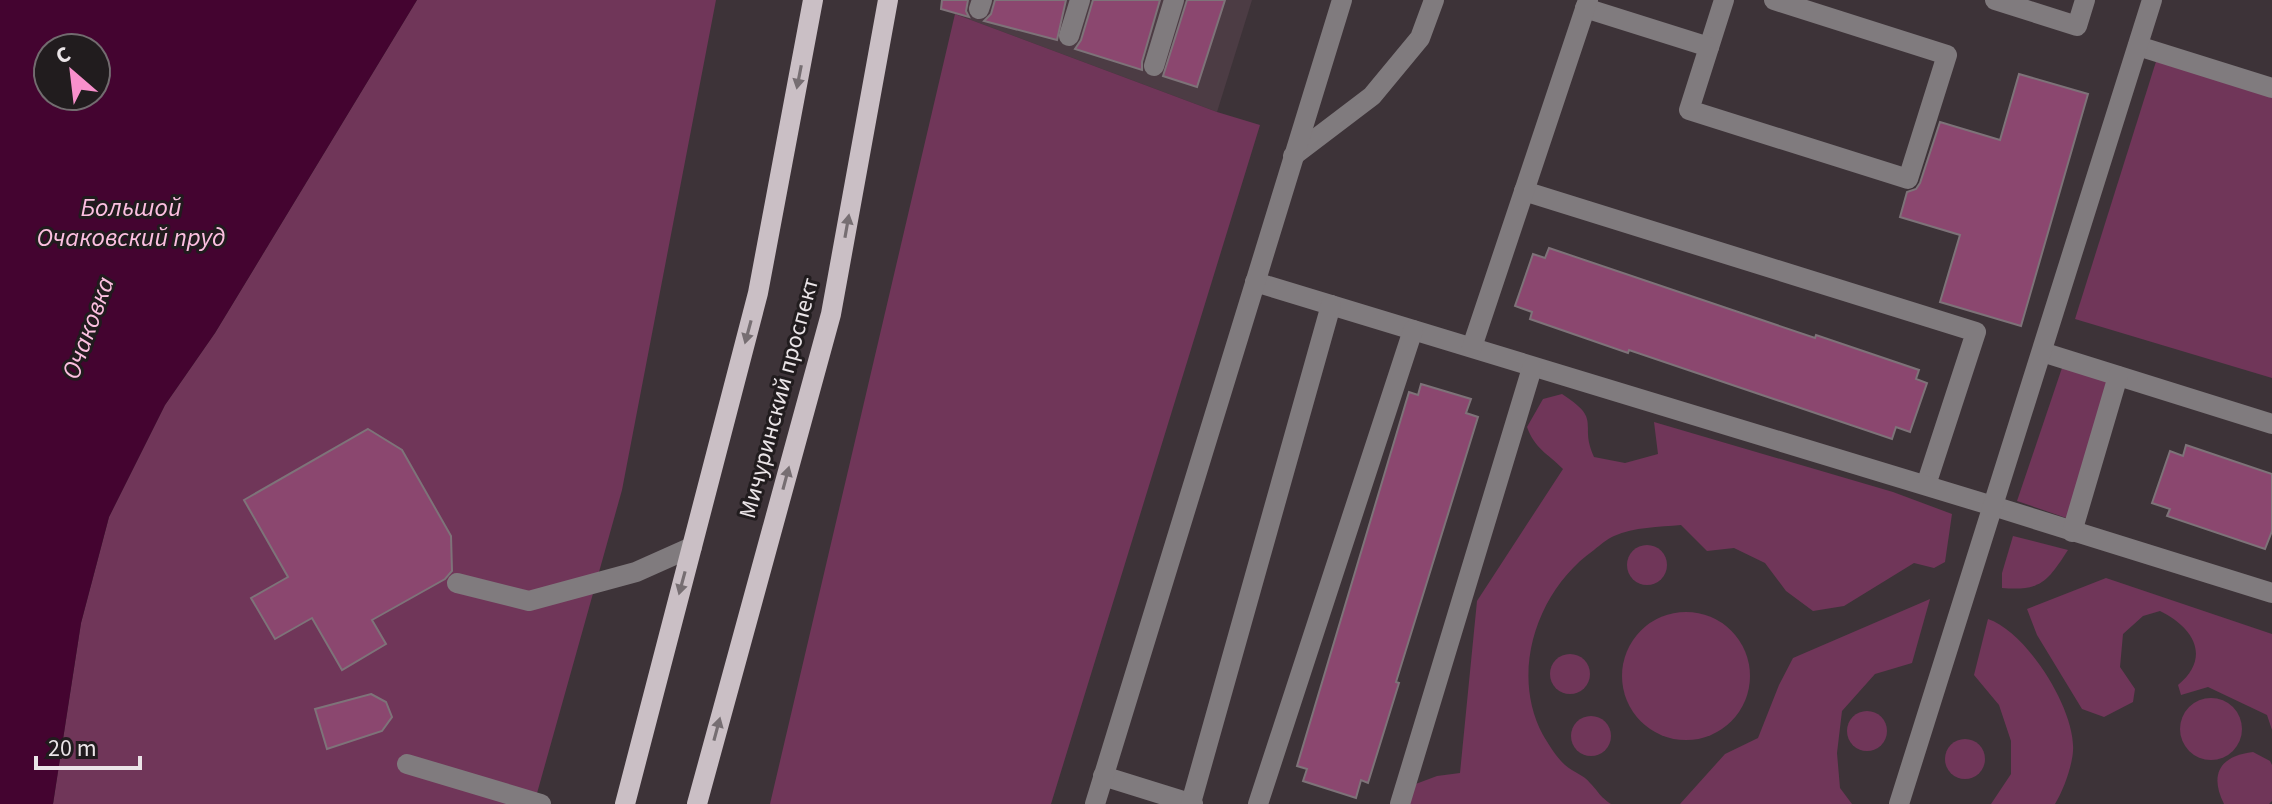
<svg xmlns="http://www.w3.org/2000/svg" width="2272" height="804" font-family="'Source Sans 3',sans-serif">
<rect width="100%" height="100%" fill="#3d3338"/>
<path fill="#4c3c44" d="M 957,0 L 1252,0 L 1217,112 L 955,14 Z"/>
<g fill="#703659">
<path d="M 417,0 L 716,0 L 622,490 L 534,804 L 53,804 L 81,623 L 109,517 L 165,405 L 215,333 Z"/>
<path d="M 955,14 L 1217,112 L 1260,125 L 1051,804 L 770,804 Z"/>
<path d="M 2159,52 L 2272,88 L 2272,378 L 2075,319 Z"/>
<path d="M 2065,359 L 2118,376 L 2075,521 L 2017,501 Z"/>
<path d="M 1562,394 C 1604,421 1578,423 1594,457 L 1625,463 L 1658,454 L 1654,422 L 1893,492 L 1952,514 L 1945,562 L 1934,568 L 1914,563 L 1844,606 L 1813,611 L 1786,591 L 1765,563 L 1734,548 L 1707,551 L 1681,525 C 1659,527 1634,527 1614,536 C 1607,539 1600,545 1594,550 C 1538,589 1509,672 1543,735 C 1549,745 1557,758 1565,765 C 1573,772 1584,775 1590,783 C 1600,793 1598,795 1611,804 L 1400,804 L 1405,788 L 1437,776 L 1460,773 L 1477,601 L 1563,469 C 1547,453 1535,449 1527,427 L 1543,399 Z"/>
<path d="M 2013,536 L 2068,550 C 2047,582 2041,591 2002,588 L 2002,573 Z"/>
<circle cx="1647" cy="565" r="20"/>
<path d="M 2106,578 L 2272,634 L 2272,730 L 2267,715 L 2208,687 L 2181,695 L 2178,685 C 2212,657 2193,627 2160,611 L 2143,616 L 2123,634 L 2120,667 L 2135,689 L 2133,702 L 2104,717 L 2082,709 L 2037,635 L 2027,609 Z"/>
<path d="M 1930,599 L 1912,663 L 1875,674 L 1842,711 L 1837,753 L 1840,788 L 1852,804 L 1680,804 L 1725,754 L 1758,738 L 1779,685 L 1793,658 Z"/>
<circle cx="1686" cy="676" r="64"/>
<path d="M 1988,619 C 2027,632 2076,710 2073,751 C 2072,767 2063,791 2055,804 L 1991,804 L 2011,774 L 2011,741 L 1999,705 L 1974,675 Z"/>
<circle cx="1570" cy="674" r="20"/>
<circle cx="2211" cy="729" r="31"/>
<circle cx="1867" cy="731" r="20"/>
<circle cx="1591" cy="736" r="20"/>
<circle cx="1965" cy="759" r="20"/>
<path d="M 2253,752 L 2270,761 L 2272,765 L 2272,801 L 2269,804 L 2224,804 C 2209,774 2220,756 2253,752 Z"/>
</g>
<path fill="#440430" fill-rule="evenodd" d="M 0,0 L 417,0 L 215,333 L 165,405 L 109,517 L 81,623 L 53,804 L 0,804 ZM 48,48 L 96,48 L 96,96 L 48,96 Z"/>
<g fill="#8b476f" stroke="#7e7379" stroke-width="2">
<path d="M 942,0 L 968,0 L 966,11 L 969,17 L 941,9 Z"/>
<path d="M 995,0 L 1066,0 L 1057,40 L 984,21 L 991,14 Z"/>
<path d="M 1093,0 L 1160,0 L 1142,62 L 1142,70 L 1075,49 L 1081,40 Z"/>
<path d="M 1187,0 L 1225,0 L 1197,87 L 1163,76 Z"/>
<path d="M 2019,74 L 2088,94 L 2021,326 L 1940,302 L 1960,235 L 1900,217 L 1907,192 L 1916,189 L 1920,183 L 1940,122 L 2000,140 Z"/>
<path d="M 1549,248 L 1815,338 L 1816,335 L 1919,370 L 1916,379 L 1927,383 L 1910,432 L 1896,427 L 1892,439 L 1629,350 L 1628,353 L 1530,319 L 1532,312 L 1515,306 L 1533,254 L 1545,258 Z"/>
<path d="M 1421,384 L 1471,399 L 1466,413 L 1478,417 L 1396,682 L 1399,683 L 1368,783 L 1361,780 L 1356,798 L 1303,781 L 1307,769 L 1297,766 L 1409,392 L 1418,395 Z"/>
<path d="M 368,429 L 402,450 L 451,536 L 452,571 L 445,579 L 372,620 L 386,644 L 342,670 L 312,618 L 275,639 L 251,598 L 288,577 L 244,500 Z"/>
<path d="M 2186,445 L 2272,474 L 2272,531 L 2265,549 L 2167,516 L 2170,509 L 2152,503 L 2170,451 L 2183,456 Z"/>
<path d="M 371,694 L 386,702 L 392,717 L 382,731 L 327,749 L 315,709 Z"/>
</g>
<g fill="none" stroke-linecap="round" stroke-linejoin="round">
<g stroke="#807b7e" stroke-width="20">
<path d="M 1724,0 L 1689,110 L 1908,179 L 1947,55 L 1774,0"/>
<path d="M 1995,0 L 2077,26 L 2085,0"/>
<path d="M 1585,8 L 1709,47"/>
<path d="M 979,9 L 982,0"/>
<path d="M 1069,36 L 1080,0"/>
<path d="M 2138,46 L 2272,88"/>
<path d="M 1154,66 L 1174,0"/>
<path d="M 1293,156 L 1372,96 L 1420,38 L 1434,0"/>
<path d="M 1524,191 L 1976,332 L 1926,485"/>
<path d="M 1255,282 L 1993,506 L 2272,593"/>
<path d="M 1472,347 L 1588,0"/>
<path d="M 2042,352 L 2272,424"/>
<path d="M 2072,532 L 2118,376"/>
<path d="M 457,583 L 529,601 L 636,572 L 692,547"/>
<path d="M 407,764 L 541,804"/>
<path d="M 1103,776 L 1193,804"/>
<path d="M 1191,803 L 1331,305"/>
<path d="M 1095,804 L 1342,0"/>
<path d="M 1258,804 L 1413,330"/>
<path d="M 1400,804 L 1532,368"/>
<path d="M 1899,804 L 2152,0"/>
</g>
<g stroke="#cabfc5" stroke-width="20">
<path d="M 625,804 L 758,293 L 813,0"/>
<path d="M 697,804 L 831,314 L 888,0"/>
</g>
</g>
<defs><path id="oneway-solid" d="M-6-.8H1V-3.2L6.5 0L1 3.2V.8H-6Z" transform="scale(2)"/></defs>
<g fill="#766e72">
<use href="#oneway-solid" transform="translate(799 77) rotate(101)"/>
<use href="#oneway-solid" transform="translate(847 226) rotate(-80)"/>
<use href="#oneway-solid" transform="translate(748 332) rotate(105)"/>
<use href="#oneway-solid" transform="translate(786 478) rotate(-75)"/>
<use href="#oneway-solid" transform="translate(682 583) rotate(105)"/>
<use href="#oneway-solid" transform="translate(717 729) rotate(-75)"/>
</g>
<g text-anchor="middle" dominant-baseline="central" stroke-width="6" stroke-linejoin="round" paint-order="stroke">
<g font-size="24" fill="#ebe5e8" stroke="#211c1e">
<text transform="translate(779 398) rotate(-75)">Мичуринский проспект</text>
</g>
<g font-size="26" font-style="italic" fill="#fcbfe0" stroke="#211c1e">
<text x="131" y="207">Большой<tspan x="131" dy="30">Очаковский пруд</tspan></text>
<text transform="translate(88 328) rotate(-70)">Очаковка</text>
</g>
</g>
<g transform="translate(72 72) rotate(332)"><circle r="38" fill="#211c1e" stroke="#726c6f" stroke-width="2"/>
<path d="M0-6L14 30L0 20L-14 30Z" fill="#f890cc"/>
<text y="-12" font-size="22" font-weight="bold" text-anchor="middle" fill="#ebe5e8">С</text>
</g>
<path d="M36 756v12h104v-12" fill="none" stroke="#ebe5e8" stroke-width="4"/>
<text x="48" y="756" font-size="24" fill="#ebe5e8" stroke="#211c1e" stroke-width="6" paint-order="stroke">20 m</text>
</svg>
